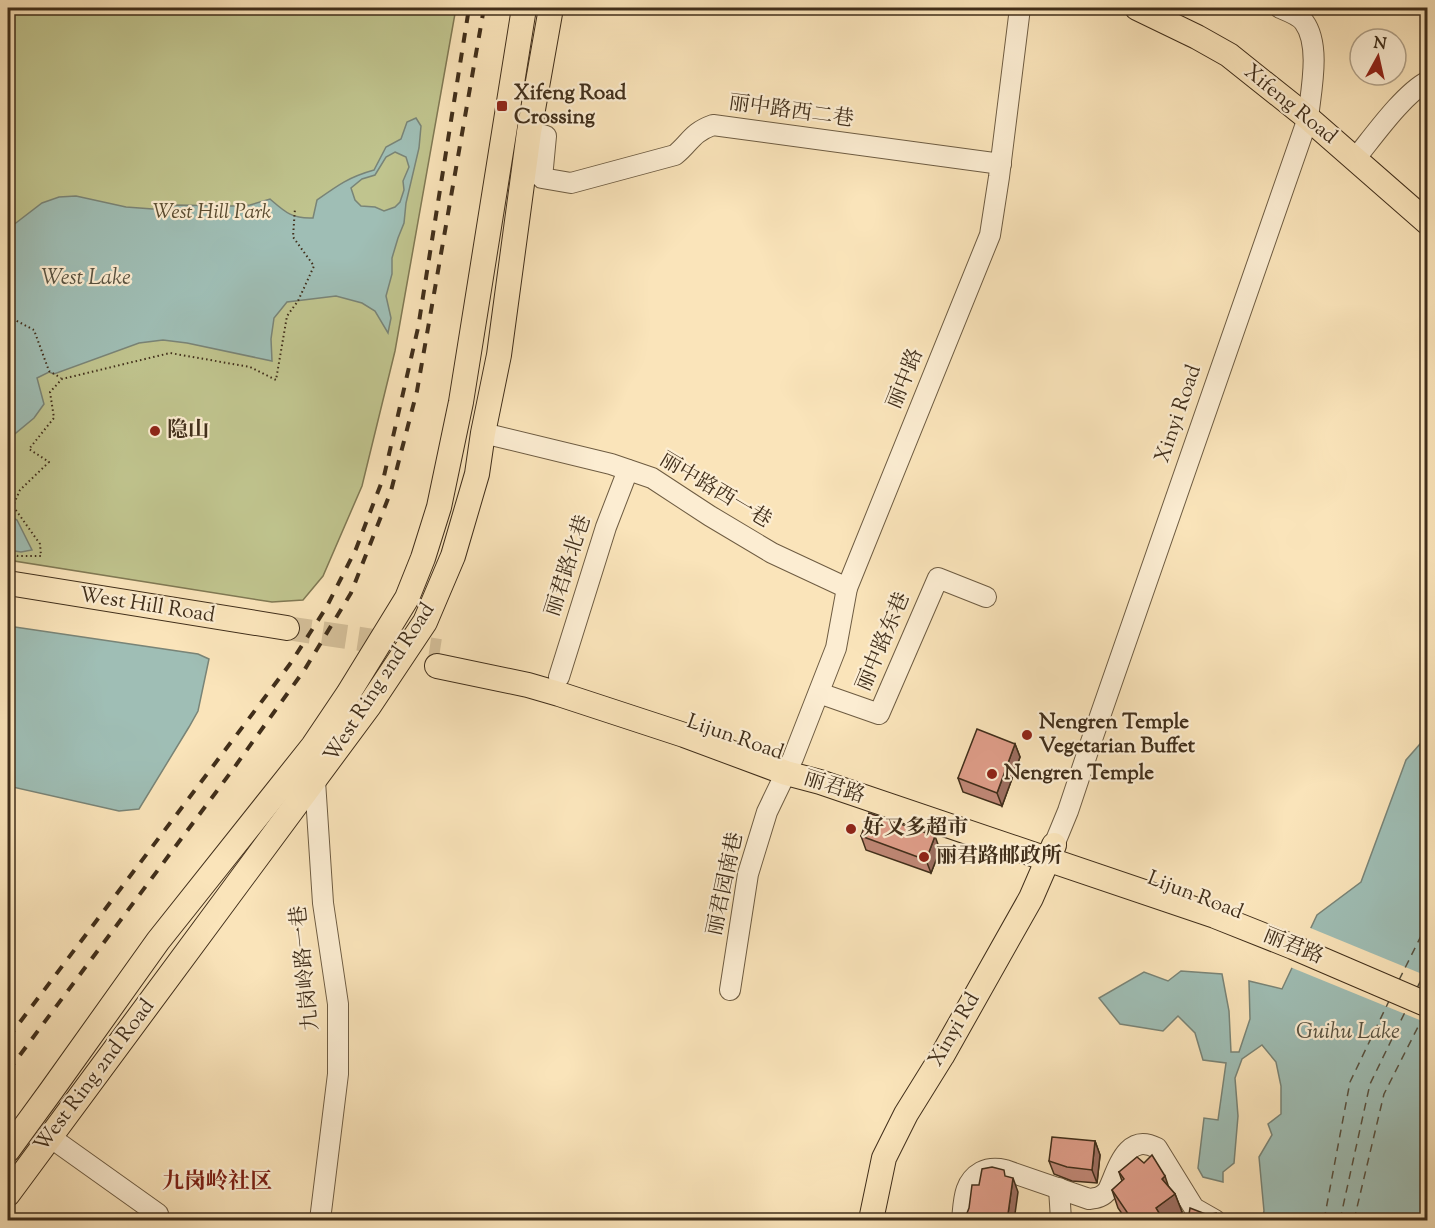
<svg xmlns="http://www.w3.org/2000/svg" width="1435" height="1228" font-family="'Sorts Mill Goudy','Noto Serif SC',serif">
<rect width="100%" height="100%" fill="#fae4ba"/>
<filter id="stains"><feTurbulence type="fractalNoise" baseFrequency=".00333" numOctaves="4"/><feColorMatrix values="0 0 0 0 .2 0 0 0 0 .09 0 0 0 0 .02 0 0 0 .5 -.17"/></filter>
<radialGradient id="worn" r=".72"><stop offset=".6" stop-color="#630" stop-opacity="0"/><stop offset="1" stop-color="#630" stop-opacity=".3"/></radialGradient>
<path fill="#c0c48e" stroke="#807954" stroke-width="1.5" d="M 8,8 L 456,8 L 395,351 L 362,486 L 323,576 L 303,600 L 272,602 L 8,560 Z"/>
<g fill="#9fbeb5" stroke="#798477" stroke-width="1.5" fill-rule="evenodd">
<path d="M 416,118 L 421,126 L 419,148 L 406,203 L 404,223 L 398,238 L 392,258 L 392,274 L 386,296 L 391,318 L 388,333 L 375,311 L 362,303 L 336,296 L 287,302 L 274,318 L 271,339 L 272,361 L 187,343 L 163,340 L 139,343 L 54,374 L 49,372 L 37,378 L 44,404 L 34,418 L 10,438 L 8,458 L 8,229 L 42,203 L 59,197 L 76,196 L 126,207 L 153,209 L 174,205 L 232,206 L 250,205 L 270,199 C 285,212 292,219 313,218 L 317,200 C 338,185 349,177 374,170 L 386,147 L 401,139 L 407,122 ZM 395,152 L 406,157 L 409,167 L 403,181 L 404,190 L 400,202 L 395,207 L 384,211 L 375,207 L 361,206 L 355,200 L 351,188 L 362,179 L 375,175 L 386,157 Z"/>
<path d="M 8,515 L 17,520 L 32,550 L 21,552 L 8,550 Z"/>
<path d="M 8,626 L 198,654 L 209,659 L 198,711 L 189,727 L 139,809 L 119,811 L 8,786 Z"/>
<path d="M 1427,736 L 1427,1220 L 1262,1220 L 1264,1211 L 1259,1157 L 1272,1135 L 1268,1124 L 1281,1114 L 1281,1086 L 1276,1062 L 1262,1045 L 1242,1059 L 1235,1078 L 1238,1116 L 1234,1163 L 1223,1172 L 1223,1182 L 1203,1177 L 1198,1168 L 1204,1118 L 1218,1120 L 1226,1063 L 1203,1060 L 1195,1033 L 1178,1016 L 1163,1031 L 1120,1024 L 1099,998 L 1144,972 L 1168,981 L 1181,971 L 1222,974 L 1229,1011 L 1231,1052 L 1239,1052 L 1250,1019 L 1249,981 L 1282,989 L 1317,915 L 1361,882 L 1406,760 Z"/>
</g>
<path fill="#fae4ba" d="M 1308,927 L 1427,976 L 1427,1023 L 1290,967 Z"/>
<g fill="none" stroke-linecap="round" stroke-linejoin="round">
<g stroke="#585241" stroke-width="1.5" stroke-dasharray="8 6" stroke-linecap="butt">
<path d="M 1399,980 L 1428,922"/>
<path d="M 1417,988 L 1428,966"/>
<path d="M 1324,1220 L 1350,1082 L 1389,1001"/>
<path d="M 1340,1220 L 1370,1084 L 1407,1008"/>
<path d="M 1354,1220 L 1384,1094 L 1424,1015"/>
</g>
<path stroke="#d5c09a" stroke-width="24" stroke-dasharray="24 12" stroke-linecap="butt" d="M 287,628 L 440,651"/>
<g stroke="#6e5c42" stroke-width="22">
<g id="minor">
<path d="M 529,132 L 546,136 L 542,178 L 571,183 L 675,155 C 691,142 691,133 713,125 L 1001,164"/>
<path d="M 1355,159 C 1373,137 1403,94 1428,81"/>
<path d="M 483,433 L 611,464 L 652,478 L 710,516 L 772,553 L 847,588"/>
<path d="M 559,677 L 606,527 L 628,470"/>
<path d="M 819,693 L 879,714 L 938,578 L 986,597"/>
<path d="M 315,781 L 323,903 L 338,1004 L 338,1074 L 320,1220"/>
<path d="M 1054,845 L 1068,811 L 1090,745 L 1308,118 C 1311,90 1321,45 1304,22 C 1299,15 1287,11 1280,8"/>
<path d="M 730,990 L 748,874 L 767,812 L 793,758 L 836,648 L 847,588 L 990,235 L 999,177 L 1020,8"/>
<path d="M 50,1137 L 158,1214 L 155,1220"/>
<path d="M 1059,1188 L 1061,1220"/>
<path d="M 962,1220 C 964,1202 963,1182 981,1172 C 989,1168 996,1168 1005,1170 L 1089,1199 C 1097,1198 1103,1197 1108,1190 C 1118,1169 1126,1132 1157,1148 L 1194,1208 L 1215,1220"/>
</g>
</g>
<g stroke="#402e1a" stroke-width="26">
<g id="major">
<path d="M 1137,8 L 1197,37 L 1229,55 L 1308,118 L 1428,223"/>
<path d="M 8,583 L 287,628"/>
<path d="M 437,666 L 528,685 L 559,694 L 684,735 L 786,773 L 820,782 L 1215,916 L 1293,947 L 1428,1005"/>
<path d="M 8,1150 L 51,1091 L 158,941 L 313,746 L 348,694 L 407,598 L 423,558 L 439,507 L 461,402 L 524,8"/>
<path d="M 8,1194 L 369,706 L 425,622 L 453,556 L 477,474 L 483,433 L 499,355 L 529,132 L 551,8"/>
<path d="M 871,1220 L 884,1158 L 906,1114 L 942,1056 L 1031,898 L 1054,845"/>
</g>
</g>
<g stroke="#402e1a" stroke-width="2" stroke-dasharray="1.5 3" stroke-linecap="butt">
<path d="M 8,321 L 15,320 L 34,330 L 49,371 L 61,378"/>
<path d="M 8,554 L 18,556 L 41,556 L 40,544 L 13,506 L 20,490 L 49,462 L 29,449 L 54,418 L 50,392 L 62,379 L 170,353 L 250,367 L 276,380 L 287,316 L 298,301 L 314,266 L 293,237 L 295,208"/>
</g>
<use href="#minor" stroke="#fcedd2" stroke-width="20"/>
<use href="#major" stroke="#fae4ba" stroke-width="24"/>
<g stroke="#402e1a" stroke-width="4" stroke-dasharray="10 10" stroke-linecap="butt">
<path d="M 8,1038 L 290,664 L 326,608 L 356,549 L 384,476 L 418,328 L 469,8"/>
<path d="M 8,1071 L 231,772 L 305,669 L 351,593 L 391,491 L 417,391 L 484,8"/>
</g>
</g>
<g fill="#c18877" stroke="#402e1a" stroke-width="1.5">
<path d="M 1015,744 L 1020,757 L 1002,806 L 963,792 L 958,778 Z"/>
<path d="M 861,836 L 940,850 L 931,873 L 866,850 Z"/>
<path d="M 1095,1141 L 1100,1155 L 1097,1183 L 1072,1181 L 1054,1174 L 1049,1161 Z"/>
<path d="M 1119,1172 L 1168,1186 L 1175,1194 L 1182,1212 L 1170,1221 L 1127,1221 L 1118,1208 L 1112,1190 L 1122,1181 Z"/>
</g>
<g fill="#9d6f61" stroke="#402e1a" stroke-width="1.5">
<path d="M 1015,744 L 1020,757 L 1002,806 L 997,793 Z"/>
<path d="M 935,836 L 940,850 L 931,873 L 926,860 Z"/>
<path d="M 1095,1141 L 1100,1155 L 1097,1183 L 1092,1170 Z"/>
<path d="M 1165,1176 L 1171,1194 L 1162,1179 Z"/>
<path d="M 1013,1178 L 1018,1192 L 1014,1221 L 1007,1221 Z"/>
<path d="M 1175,1194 L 1182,1212 L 1170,1221 L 1161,1221 L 1156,1208 Z"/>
<path d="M 1216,1213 L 1219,1221 L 1215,1221 Z"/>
</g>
<g fill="#e09e8a" stroke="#402e1a" stroke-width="1.5">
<path d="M 977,729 L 1015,744 L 997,793 L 958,778 Z"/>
<path d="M 869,813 L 935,836 L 926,860 L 861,836 Z"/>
<path d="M 1052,1137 L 1095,1141 L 1092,1170 L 1067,1167 L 1049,1161 Z"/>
<path d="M 1152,1155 L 1165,1176 L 1162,1179 L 1175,1194 L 1156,1208 L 1164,1221 L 1127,1221 L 1131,1218 L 1112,1190 L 1124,1179 L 1119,1172 L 1137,1157 L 1144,1163 Z"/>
<path d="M 992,1167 L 1004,1170 L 1005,1176 L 1013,1178 L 1007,1221 L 962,1221 L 963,1217 L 967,1213 L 969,1208 L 972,1185 L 979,1185 L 982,1169 Z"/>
<path d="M 1190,1208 L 1208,1215 L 1216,1213 L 1215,1221 L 1188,1221 Z"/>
</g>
<g fill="#8f2418" stroke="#fcedd2" stroke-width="2">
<rect x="496" y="100" width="12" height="12" rx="3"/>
<circle cx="155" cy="431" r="6"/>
<circle cx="1027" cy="735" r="6"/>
<circle cx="992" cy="774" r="6"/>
<circle cx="851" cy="829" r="6"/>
<circle cx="924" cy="857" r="6"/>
</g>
<g text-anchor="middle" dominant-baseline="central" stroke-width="4.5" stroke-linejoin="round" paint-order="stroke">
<g font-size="21" font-weight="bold" fill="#402e1a" stroke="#fcedd2" text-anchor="start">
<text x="514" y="94">Xifeng Road<tspan x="514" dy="24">Crossing</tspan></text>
<text x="167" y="431">隐山</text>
<text x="1039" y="723">Nengren Temple<tspan x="1039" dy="24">Vegetarian Buffet</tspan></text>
<text x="1004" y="774">Nengren Temple</text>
<text x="863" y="829">好又多超市</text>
<text x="936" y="857">丽君路邮政所</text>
</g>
<g font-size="21" fill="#402e1a" stroke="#fcedd2">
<text transform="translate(1290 105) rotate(39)">Xifeng Road</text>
<text transform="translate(791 112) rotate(8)">丽中路西二巷</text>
<text transform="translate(906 379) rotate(-68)">丽中路</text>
<text transform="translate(1179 414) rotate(-71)">Xinyi Road</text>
<text transform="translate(715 491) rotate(31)">丽中路西一巷</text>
<text transform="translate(569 566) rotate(-72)">丽君路北巷</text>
<text transform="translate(147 606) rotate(9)">West Hill Road</text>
<text transform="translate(884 642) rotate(-67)">丽中路东巷</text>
<text transform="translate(380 683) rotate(-57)">West Ring 2nd Road</text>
<text transform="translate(735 738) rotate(19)">Lijun Road</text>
<text transform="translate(834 788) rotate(18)">丽君路</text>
<text transform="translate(726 884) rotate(-78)">丽君园南巷</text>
<text transform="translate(1195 896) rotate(21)">Lijun Road</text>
<text transform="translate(1293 947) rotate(22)">丽君路</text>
<text transform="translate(306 968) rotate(-96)">九岗岭路一巷</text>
<text transform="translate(955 1030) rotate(-60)">Xinyi Rd</text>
<text transform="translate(95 1076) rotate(-53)">West Ring 2nd Road</text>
</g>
<g font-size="21" font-style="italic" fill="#5a4c31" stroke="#fcedd2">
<text x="212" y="213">West Hill Park</text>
</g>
<g font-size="22" font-style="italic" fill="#585241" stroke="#fcedd2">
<text x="86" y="279">West Lake</text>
<text x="1348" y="1033">Guihu Lake</text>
</g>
<g font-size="22" font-weight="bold" fill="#7a1f14" stroke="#fcedd2">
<text x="217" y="1183">九岗岭社区</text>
</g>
</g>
<rect width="1435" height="1228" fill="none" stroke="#fae4ba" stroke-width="30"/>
<rect x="9" y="9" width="1417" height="1210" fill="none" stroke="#402e1a" stroke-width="3"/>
<rect x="15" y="15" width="1405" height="1198" fill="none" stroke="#402e1a" stroke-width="1.5"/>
<g transform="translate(1378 57) rotate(8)"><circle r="28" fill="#fcedd2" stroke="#b1a188" stroke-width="1.5"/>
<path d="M0-4.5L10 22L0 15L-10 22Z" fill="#8f2418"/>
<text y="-9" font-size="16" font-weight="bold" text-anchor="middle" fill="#402e1a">N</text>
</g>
<rect width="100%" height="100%" filter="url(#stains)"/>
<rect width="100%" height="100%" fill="url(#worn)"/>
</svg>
